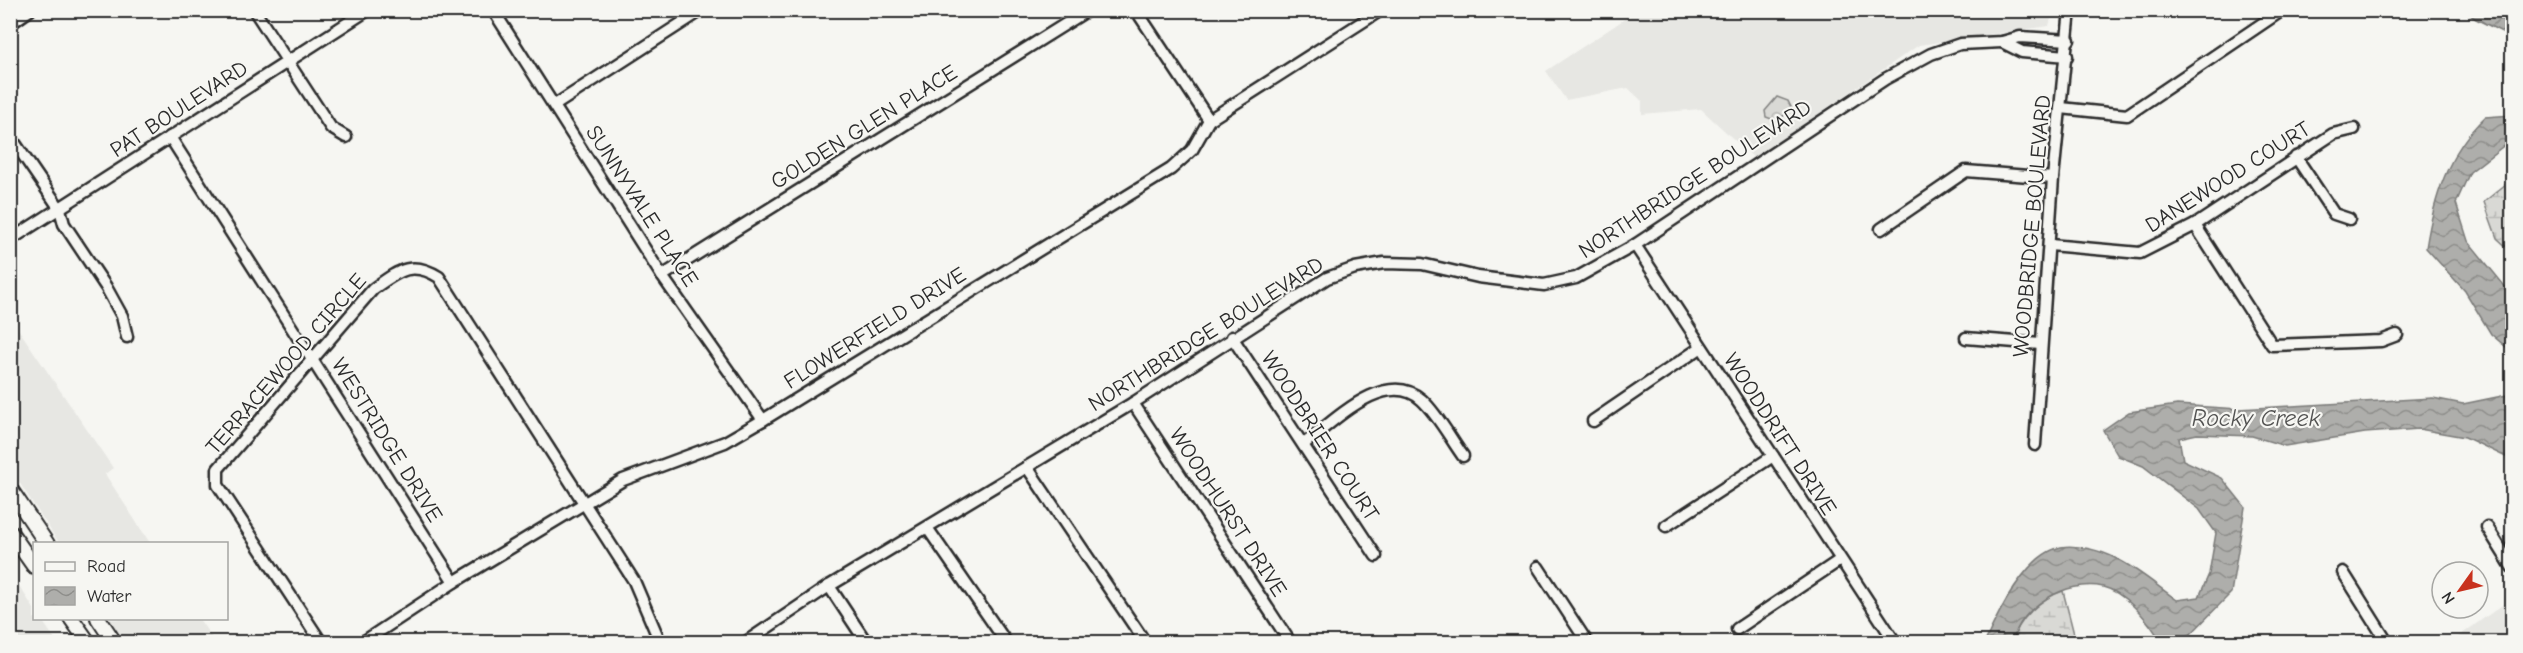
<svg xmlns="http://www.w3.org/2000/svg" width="2523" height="653" font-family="'Comic Neue',sans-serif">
<defs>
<pattern id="wetland-marsh" width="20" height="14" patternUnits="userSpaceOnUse" patternTransform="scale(1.5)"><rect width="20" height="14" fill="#d9d9d5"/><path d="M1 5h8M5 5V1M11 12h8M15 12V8" fill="none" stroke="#babab7"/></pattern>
<pattern id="park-crowns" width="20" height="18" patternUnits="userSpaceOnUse" patternTransform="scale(1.5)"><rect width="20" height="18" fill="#d9d9d5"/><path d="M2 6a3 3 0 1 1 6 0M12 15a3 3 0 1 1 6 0" fill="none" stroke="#babab7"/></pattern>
<pattern id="water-waves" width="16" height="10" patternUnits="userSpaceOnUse" patternTransform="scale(1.5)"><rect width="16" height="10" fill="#aeaeab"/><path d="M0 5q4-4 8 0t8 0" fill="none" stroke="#8e8e8b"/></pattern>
</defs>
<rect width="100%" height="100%" fill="#f6f6f2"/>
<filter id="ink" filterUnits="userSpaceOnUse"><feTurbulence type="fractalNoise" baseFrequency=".0167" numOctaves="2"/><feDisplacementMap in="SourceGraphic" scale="12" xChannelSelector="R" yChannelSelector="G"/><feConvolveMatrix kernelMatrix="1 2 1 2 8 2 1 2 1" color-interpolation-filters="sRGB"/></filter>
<g filter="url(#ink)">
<g fill="#e7e7e3">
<path d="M 1637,11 L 2053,11 L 2049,26 L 1919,45 L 1754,158 L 1701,109 L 1642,114 L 1642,101 L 1628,88 L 1566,100 L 1546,71 Z"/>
<path d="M 10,317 L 113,468 L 105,474 L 150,543 L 59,543 L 11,470 Z"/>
<path d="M 11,573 L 34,609 L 34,618 L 41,619 L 57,642 L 11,642 Z"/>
<path d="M 2512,598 L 2512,642 L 2451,642 Z"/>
<path d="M 109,619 L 199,619 L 215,642 L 125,642 Z"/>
</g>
<g fill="url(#wetland-marsh)" stroke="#828280" stroke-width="1.5">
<path d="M 2512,179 L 2512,252 L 2497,238 L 2484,202 Z"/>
<path d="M 2063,591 L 2076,642 L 2013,642 C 2017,620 2041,598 2063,591 Z"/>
</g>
<path fill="url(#park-crowns)" stroke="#828280" stroke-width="1.5" d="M 1777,97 L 1788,101 L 1792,109 L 1777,121 L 1766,117 L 1765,111 Z"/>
<g fill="url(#water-waves)" stroke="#7a7a78" stroke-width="1.5">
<path d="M 2465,11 L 2512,11 L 2512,37 L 2476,19 Z"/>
<path d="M 2512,115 L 2512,144 L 2506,144 L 2470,172 L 2456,203 L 2468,241 L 2512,295 L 2512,352 L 2491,334 L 2465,291 L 2426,248 C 2434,198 2447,153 2485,117 Z"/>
<path d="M 2512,394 L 2512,466 L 2506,457 L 2465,437 L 2419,429 L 2365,433 L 2285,446 L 2252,436 L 2197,434 L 2179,438 L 2183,460 L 2222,478 L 2245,507 L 2231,593 L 2186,639 L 2157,635 C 2146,618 2124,592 2103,587 C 2067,579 2019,607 2013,642 L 1985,642 C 1998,613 2026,554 2061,547 C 2077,544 2102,551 2115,558 C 2137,568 2157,586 2177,600 L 2199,597 L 2209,574 L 2216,533 L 2199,509 L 2143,466 L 2118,456 L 2103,430 L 2129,412 L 2177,405 L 2239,409 L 2433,398 L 2463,404 Z"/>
</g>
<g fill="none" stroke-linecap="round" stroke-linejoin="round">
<g stroke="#2b2b2b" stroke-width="15">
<g id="minor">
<path d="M 254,10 L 331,128 L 346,137"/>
<path d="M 493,10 L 662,276 L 763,420"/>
<path d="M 1136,10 L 1209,120"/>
<path d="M 10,24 L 30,10"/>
<path d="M 2002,42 L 2022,52 L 2067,56"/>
<path d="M 555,105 L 702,10"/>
<path d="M 2061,108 L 2127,115 L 2278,13"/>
<path d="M 10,136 L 60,209 L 64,224 L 106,287 L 122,316 L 127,337"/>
<path d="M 170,137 L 454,582"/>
<path d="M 2296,157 L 2334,214 L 2349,219"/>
<path d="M 2195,225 L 2272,345 L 2381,341 L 2397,335"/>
<path d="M 1881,229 L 1966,171 L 2053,178"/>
<path d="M 10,240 L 368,10"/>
<path d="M 1635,245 L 1895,642"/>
<path d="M 2050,245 L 2140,253 L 2195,225 L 2333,134 L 2354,129"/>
<path d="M 662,276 L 1088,10"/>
<path d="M 1232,337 L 1376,556"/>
<path d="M 1966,338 L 2040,344"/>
<path d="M 1133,403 L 1290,642"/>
<path d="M 1593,421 L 1700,348"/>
<path d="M 1304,444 C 1333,422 1386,367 1422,400 C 1438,415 1450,438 1463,456"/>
<path d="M 2035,445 L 2053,178 L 2070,10"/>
<path d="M 1027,467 L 1145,642"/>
<path d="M 1666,526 L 1773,456"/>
<path d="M 2487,527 L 2512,567"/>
<path d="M 928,529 L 1006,642"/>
<path d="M 1538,567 L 1587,642"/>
<path d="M 2343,572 L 2387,642"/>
<path d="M 829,586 L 866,642"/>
<path d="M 1737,629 L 1840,560"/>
<path d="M 321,642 L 218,485 L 218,469 L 373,289 C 397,272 411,259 439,277 L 634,581 L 660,642"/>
<path d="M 363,642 L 454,582 L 623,480 L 725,442 L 763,420 L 1171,169 L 1192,150 L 1209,120 L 1381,10"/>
<path d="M 746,642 L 829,586 L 1133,403 L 1327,278 L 1355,268 L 1384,263 L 1422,264 L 1478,277 L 1544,285 L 1576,278 L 1635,245 L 1885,79 L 1931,54 L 1960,44 L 2002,42 L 2020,37 L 2069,40"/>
</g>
</g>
<g stroke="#2b2b2b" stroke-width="18">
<g id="major">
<path d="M 10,489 L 47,544"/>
<path d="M 10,532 L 34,566"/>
<path d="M 71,618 L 88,642"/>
<path d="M 98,618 L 114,642"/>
</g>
</g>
<use href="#minor" stroke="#f6f6f2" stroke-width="10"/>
<use href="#major" stroke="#f6f6f2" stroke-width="14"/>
</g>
</g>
<g text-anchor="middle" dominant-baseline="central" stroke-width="4.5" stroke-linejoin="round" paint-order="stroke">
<g font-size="22" fill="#2b2b2b" stroke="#f6f6f2">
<text transform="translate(179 109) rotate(-33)">PAT BOULEVARD</text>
<text transform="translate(864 127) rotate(-32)">GOLDEN GLEN PLACE</text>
<text transform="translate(2228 177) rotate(-32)">DANEWOOD COURT</text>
<text transform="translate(1695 179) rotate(-33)">NORTHBRIDGE BOULEVARD</text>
<text transform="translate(642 206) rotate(57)">SUNNYVALE PLACE</text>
<text transform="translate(2032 226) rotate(-85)">WOODBRIDGE BOULEVARD</text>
<text transform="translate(875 328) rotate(-32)">FLOWERFIELD DRIVE</text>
<text transform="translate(1206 334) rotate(-32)">NORTHBRIDGE BOULEVARD</text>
<text transform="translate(286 364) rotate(-49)">TERRACEWOOD CIRCLE</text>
<text transform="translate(1780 434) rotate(57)">WOODDRIFT DRIVE</text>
<text transform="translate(1320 436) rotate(57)">WOODBRIER COURT</text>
<text transform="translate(387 440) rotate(58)">WESTRIDGE DRIVE</text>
<text transform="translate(1228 512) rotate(57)">WOODHURST DRIVE</text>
</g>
<g font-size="24" font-style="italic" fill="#525251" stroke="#f6f6f2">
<text x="2256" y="418">Rocky Creek</text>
</g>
</g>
<rect width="2523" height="653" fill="none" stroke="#f6f6f2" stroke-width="36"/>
<rect x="18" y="18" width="2487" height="617" fill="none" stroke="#2b2b2b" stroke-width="2" filter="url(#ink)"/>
<rect x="33" y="542" width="195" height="78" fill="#f6f6f2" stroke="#a5a5a2" stroke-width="1.5"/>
<rect x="45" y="562" width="30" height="9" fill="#f6f6f2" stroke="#a5a5a2" stroke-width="1.5"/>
<text x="87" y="572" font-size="18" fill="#2b2b2b">Road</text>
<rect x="45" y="587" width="30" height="18" fill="url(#water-waves)" stroke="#a5a5a2" stroke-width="1.5"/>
<text x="87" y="602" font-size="18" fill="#2b2b2b">Water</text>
<g transform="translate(2460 590) rotate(236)"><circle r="28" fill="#f6f6f2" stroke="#a5a5a2" stroke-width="1.5"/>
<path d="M0-4.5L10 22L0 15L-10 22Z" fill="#c8321e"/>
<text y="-9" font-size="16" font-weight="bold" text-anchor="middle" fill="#2b2b2b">N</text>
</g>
</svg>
